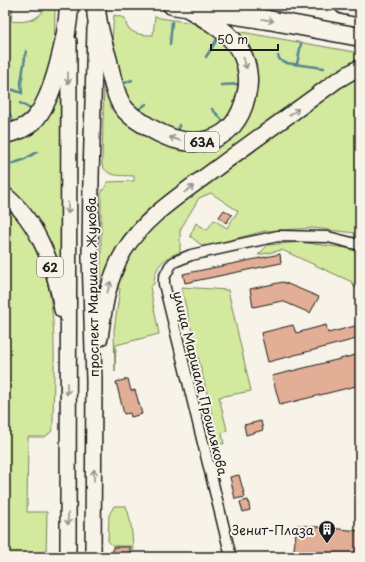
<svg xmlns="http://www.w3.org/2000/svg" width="365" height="562" font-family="'Playpen Sans',sans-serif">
<rect width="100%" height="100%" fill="#f7f3e8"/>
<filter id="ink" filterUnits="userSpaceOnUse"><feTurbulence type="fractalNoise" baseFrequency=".025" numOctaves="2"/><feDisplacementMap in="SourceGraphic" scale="8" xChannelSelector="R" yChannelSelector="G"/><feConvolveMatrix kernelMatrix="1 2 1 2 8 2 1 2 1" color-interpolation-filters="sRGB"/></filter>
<g filter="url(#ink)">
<g fill="#d3e99e" stroke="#78825d">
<path d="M 5,5 L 13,5 L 11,21 C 25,23 41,20 46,5 L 55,7 L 54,60 L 40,106 L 5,130 Z"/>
<path d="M 114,15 L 125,18 L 127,27 C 135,35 142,35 153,35 L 155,16 L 160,18 L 206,25 L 224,37 L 243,76 L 231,117 L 208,134 L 171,133 L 127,105 L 114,58 L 112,40 Z"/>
<path d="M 230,30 L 360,53 L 360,61 L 175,193 L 103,286 L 101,286 L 101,193 L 108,182 L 134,181 L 134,176 C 122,175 108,178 102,165 L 104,78 L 112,97 L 183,147 L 249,109 Z"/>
<path d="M 360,73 L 360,235 L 355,233 L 313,228 L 265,231 L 207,246 L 200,244 L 190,236 L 196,223 L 207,230 L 214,220 L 227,228 L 238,211 L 211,193 L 199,198 L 180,230 L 180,252 C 164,258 154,266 154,284 L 150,287 L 159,334 L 116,345 L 115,372 L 114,330 L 120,289 L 117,288 L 128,259 L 141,239 L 155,225 L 215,176 Z"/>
<path d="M 63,80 L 61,273 C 46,241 35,207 5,186 L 5,139 Z"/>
<path d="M 5,207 C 66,260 53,355 53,427 L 51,432 L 45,437 L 28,437 L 27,512 L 47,512 L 46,557 L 5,557 Z"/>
<path d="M 300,242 L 346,248 L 360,253 L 360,288 L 354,287 L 352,282 L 282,250 L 258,255 L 268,245 Z"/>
<path d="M 181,287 L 228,290 L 251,391 L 219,397 L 227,430 L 222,433 L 224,444 L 219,443 Z"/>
<path d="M 114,506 L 126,506 C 132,522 133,539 133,557 L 131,557 L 131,546 L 113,546 L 108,541 L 109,515 Z"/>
</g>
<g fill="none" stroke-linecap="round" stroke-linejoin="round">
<g stroke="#578690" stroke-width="2.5">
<path d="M 170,44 L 172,22"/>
<path d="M 278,56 L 280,60 L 286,63 L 324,68"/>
<path d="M 206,57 L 219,36"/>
<path d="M 297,64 L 301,44"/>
<path d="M 120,85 L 132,80"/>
<path d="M 221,85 L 242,84"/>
<path d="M 5,87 L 22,93"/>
<path d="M 22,93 L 21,83 L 26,51"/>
<path d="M 20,103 L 32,110"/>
<path d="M 212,109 L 224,122"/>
<path d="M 137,111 L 146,104"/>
<path d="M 9,113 L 14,125"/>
<path d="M 178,133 L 179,125"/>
<path d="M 5,166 L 23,160 L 37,152"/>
</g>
</g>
<g fill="#e2ae96" stroke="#1c1c1c">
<path d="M 224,210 L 232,215 L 226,223 L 219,217 Z"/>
<path d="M 280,254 L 281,263 L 185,283 L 183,274 Z"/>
<path d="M 283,282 L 319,297 L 310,313 L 282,301 L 253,307 L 250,289 Z"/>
<path d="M 293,325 L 296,333 L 326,325 L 328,333 L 359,325 L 360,338 L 268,362 L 261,333 Z"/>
<path d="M 360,354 L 360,385 L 280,405 L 272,376 Z"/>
<path d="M 128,379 L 131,391 L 135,390 L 142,414 L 131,417 L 130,413 L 124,414 L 116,382 Z"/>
<path d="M 261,421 L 263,430 L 246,435 L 244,425 Z"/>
<path d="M 239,475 L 245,497 L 235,499 L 230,477 Z"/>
<path d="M 248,500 L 250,510 L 243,512 L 240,502 Z"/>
<path d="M 297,525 L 360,531 L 360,557 L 293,557 Z"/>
<rect x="113" y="547" width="17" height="10"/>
</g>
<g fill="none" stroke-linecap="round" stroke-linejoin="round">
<g stroke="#1c1c1c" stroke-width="13">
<path id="street" d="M 231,557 L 164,284 L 164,278 L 170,266 L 174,262 L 191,255 L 278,236 L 328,237 L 360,245"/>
</g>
<g stroke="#1c1c1c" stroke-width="18">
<g id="primary">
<path d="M 5,195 C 38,221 56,270 62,310"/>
<path d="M 100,338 C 104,308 108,278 124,251 C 146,215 185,192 218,167 C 257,138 297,110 336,81 L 360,67"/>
<path d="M 68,557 L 69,42"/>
<path d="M 93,557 L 94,381 L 90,257 L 91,177 L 95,28"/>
</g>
</g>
<g stroke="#1c1c1c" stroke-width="21">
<g id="highway">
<path d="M 96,5 C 96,24 103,43 108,61 C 111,75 114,91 121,104 C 128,116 141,122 152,129 C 191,152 235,146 246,96 C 250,82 248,65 241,52 C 229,31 208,20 188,8"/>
<path d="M 172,5 L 268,20 L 360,37"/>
<path d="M 344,5 L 360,8"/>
<path d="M 5,134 C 15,132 25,129 33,121 C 54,100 68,34 69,5"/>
</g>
</g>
<use href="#street" stroke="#f7f3e8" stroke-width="10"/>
<use href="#primary" stroke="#f7f3e8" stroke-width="15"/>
<use href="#highway" stroke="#f7f3e8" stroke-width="18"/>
</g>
<defs><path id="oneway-shaft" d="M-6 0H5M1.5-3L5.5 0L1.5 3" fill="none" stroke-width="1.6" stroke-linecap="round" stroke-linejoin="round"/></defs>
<g stroke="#94928c">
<use href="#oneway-shaft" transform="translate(268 20) rotate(10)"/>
<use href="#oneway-shaft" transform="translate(245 63) rotate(73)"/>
<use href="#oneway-shaft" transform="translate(68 78) rotate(90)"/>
<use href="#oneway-shaft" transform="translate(294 112) rotate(-36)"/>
<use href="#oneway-shaft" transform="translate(175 139) rotate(-161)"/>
<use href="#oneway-shaft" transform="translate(189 189) rotate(-36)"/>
<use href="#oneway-shaft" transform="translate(68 208) rotate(90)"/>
<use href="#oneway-shaft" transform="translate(109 287) rotate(-73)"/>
<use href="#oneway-shaft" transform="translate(67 389) rotate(90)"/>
<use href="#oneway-shaft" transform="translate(94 475) rotate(-90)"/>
<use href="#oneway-shaft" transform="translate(68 519) rotate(90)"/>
</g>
</g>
<defs>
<g id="building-pin" transform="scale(0.9)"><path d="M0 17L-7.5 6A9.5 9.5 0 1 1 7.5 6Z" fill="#1c1c1c" stroke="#f7f3e8"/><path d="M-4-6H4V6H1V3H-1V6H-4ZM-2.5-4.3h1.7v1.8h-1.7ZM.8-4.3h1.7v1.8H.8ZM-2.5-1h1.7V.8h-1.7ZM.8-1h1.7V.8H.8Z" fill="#fff"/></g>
</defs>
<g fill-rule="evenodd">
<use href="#building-pin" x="327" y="529"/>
</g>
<g text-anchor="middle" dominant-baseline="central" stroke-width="4" stroke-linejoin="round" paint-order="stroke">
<g fill="#f7f3e8" stroke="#5e5c59" stroke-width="1">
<rect x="185" y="132" width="34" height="20" rx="3"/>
<rect x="37" y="257" width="26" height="20" rx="3"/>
</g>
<g font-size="12" font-weight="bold" fill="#1c1c1c">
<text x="202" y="142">63A</text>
<text x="50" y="267">62</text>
</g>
<g font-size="13" fill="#1c1c1c" stroke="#f7f3e8">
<text transform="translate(92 287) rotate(-91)">проспект Маршала Жукова</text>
<text transform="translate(201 383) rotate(76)">улица Маршала Прошлякова</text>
</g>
<g font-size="13" fill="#1c1c1c" stroke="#f7f3e8" text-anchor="end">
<text x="314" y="529">Зенит-Плаза</text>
</g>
</g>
<rect width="365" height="562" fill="none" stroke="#f7f3e8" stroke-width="20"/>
<rect x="10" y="10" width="345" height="542" fill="none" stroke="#1c1c1c" stroke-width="1.5" filter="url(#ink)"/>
<path d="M211 44v6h67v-6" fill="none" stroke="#1c1c1c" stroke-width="2"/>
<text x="217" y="44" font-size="12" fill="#1c1c1c" stroke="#f7f3e8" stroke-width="3" paint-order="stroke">50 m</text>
</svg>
